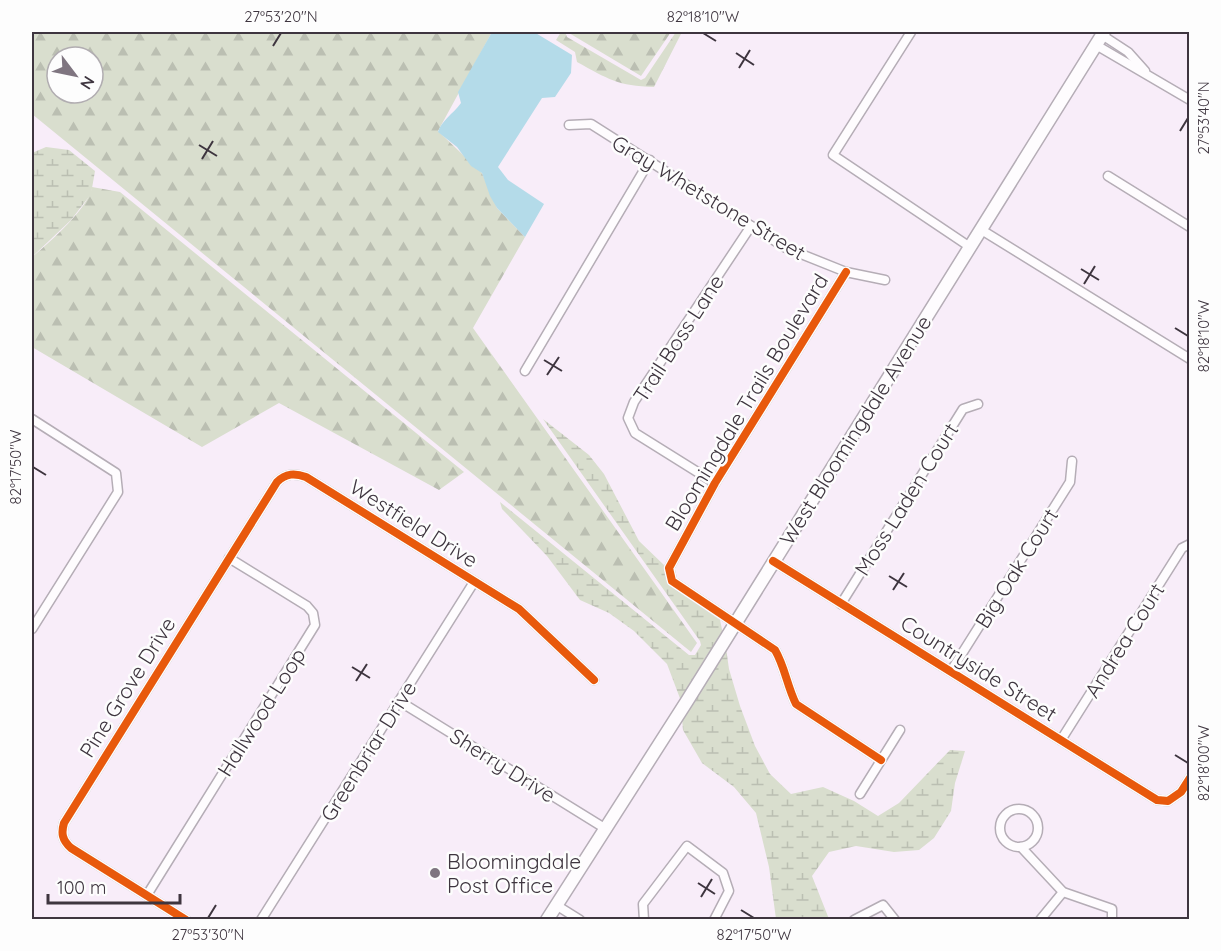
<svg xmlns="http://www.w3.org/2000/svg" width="1221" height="951" font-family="Quicksand,sans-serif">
<defs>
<pattern id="forest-firs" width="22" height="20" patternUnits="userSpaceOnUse" patternTransform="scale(1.5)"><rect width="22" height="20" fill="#d9dece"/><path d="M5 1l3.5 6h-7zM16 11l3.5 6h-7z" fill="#bbbfb2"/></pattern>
<pattern id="wetland-marsh" width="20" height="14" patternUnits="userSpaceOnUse" patternTransform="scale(1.5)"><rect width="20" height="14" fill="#d9dece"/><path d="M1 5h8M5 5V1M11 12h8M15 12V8" fill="none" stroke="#bbbfb2"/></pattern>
</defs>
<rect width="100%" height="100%" fill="#f8edf9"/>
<g fill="url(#forest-firs)" fill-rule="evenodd">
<path d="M 32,32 L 492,32 L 438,131 L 482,173 L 497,208 L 525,237 L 473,328 L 697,643 L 691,652 L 32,114 ZM 57,57 L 93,57 L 93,93 L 57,93 Z"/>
<path d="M 561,32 L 565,32 L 567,37 L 641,80 L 645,78 L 676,32 L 682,32 L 654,87 C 618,86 608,79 577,62 L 575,52 L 556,40 Z"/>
<path d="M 570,32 L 671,32 L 641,76 L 569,33 Z"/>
<path d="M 92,187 L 120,192 L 464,472 L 439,490 L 279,403 L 202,447 L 32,347 L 32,257 C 48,244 89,208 92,187 Z"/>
</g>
<g fill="url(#wetland-marsh)">
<path d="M 46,147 L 69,150 L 95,171 L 91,194 L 71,220 L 32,257 L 32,153 Z"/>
<path d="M 543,419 L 589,455 L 604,474 L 639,541 L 665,566 L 667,581 L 669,585 L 720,620 L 723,634 L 681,701 L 667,664 L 634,631 L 609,613 L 580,600 L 547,556 L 502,509 L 500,502 L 689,655 L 695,655 L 701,645 L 700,641 Z"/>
<path d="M 726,648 L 729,669 L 740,706 L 755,746 L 770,774 L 791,794 L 823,787 L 854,801 L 878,816 L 899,803 L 950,750 L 965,751 L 955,783 L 951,811 L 934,838 L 919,850 L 894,852 L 856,846 L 829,852 L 812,876 L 829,919 L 776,919 L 769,867 L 756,813 L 734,787 L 702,763 L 683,730 L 682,718 Z"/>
</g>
<path fill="#b4dbe9" d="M 492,32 L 534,32 L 572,55 L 571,73 L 555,97 L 542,98 L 498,167 L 508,180 L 544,204 L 525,237 L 497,208 L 490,196 L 482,173 L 471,166 L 457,147 L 438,132 C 441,121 453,114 461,103 L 458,92 Z"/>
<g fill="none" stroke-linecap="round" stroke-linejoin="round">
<g stroke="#b5adb6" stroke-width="11">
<g id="street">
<path d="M 911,32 L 833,155 L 970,247"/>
<path d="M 1102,35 L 1128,52 L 1145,71"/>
<path d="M 1096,45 L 1190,100"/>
<path d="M 569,125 L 591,124 L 786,248 L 846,272 L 885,280"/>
<path d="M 1108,176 L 1190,227"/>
<path d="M 980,229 L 1190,359"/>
<path d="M 846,272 L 715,483 L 669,568 L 672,581 L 775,650 C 785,667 787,686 796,704 L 881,760"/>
<path d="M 525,371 L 650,160"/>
<path d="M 32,419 L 116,473 L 118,492 L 32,629"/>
<path d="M 715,483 L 635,433 L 628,418 L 634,402 L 751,226"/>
<path d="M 773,561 L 1157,800 L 1168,801 L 1181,792 L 1190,778"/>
<path d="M 841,604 L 963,409 L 978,404"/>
<path d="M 951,671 L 1070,482 L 1072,461"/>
<path d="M 399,701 L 606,829"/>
<path d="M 1061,740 L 1182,548 L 1190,544"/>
<path d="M 860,794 L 900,730"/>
<circle cx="1019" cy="828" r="19"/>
<path d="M 1021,847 L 1063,892 L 1112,909 L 1112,920"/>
<path d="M 147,895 L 315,625 L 313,613 L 307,606 L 229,558"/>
<path d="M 556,905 L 580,920"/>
<path d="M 186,920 L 71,848 C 62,840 61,833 64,823 L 277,482 C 286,473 295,473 306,477 L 519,609 L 594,680"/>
<path d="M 261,920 L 474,582"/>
<path d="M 644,920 L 643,904 L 687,846 L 723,873 L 729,891 L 714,920"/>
<path d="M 854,920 L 883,905 L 895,920"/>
<path d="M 1040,920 L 1063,892"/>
</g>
</g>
<g stroke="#b5adb6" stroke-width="15">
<path id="secondary" d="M 547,920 L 687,701 L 1104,32"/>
</g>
<use href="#street" stroke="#fefcfe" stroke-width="8"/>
<use href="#secondary" stroke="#fefcfe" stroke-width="12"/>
<g stroke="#fdfdfd" stroke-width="11">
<g id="cycleway">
<path d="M 846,272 L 715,483 L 669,568 L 672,581 L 775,650 C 785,667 787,686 796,704 L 881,760"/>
<path d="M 773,561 L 1157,800 L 1168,801 L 1181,792 L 1190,778"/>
<path d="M 186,920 L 71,848 C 62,840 61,833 64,823 L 277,482 C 286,473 295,473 306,477 L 519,609 L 594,680"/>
</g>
</g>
<use href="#cycleway" stroke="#e8590c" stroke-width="8"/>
</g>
<path fill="none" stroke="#3e353f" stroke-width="2" d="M 703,33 L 716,41M 273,46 L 281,33M 736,53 L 754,65M 739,68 L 750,50M 1180,131 L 1188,118M 199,145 L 217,156M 202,159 L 213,141M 1081,269 L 1099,280M 1084,284 L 1095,266M 1175,328 L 1188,336M 544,360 L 562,371M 547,375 L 559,357M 33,467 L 46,475M 889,576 L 907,587M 893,590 L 904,573M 352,667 L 370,678M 356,681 L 367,664M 1175,755 L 1188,763M 698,883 L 715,894M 701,897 L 712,879M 741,910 L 754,918M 208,918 L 216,905"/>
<circle fill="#7f7580" stroke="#fdfdfd" stroke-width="2" cx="435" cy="873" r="6"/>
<g text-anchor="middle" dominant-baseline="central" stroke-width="5" stroke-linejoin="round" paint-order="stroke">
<g font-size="21" fill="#3e353f" stroke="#fdfdfd">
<text transform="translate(709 197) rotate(31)">Gray Whetstone Street</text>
<text transform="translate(678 338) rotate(-57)">Trail Boss Lane</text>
<text transform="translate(746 402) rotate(-59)">Bloomingdale Trails Boulevard</text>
<text transform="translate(855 430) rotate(-58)">West Bloomingdale Avenue</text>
<text transform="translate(906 499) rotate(-58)">Moss Laden Court</text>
<text transform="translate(414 523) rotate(32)">Westfield Drive</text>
<text transform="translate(1016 568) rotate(-58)">Big Oak Court</text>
<text transform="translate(1124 640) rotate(-58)">Andrea Court</text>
<text transform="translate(979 668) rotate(32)">Countryside Street</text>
<text transform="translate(127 687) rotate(-58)">Pine Grove Drive</text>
<text transform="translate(261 712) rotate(-58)">Hallwood Loop</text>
<text transform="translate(368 751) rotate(-58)">Greenbriar Drive</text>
<text transform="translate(503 765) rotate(32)">Sherry Drive</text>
</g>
<g font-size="21" fill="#3e353f" stroke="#fdfdfd" text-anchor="start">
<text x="447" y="861">Bloomingdale<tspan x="447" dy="24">Post Office</tspan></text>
</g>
</g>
<rect width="1221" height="951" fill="none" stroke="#fdfdfd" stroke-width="66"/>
<g transform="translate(75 75) rotate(122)"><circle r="28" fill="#fdfdfd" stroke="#b1adb1" stroke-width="1.5"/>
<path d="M0-4.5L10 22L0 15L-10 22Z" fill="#7f7580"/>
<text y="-9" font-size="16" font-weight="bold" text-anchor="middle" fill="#3e353f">N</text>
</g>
<path d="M48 894v9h132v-9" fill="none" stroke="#3e353f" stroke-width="3"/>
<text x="57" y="894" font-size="18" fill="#3e353f" stroke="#fdfdfd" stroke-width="4.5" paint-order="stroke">100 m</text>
<rect x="33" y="33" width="1155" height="885" fill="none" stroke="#3e353f" stroke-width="2"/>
<g font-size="15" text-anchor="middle" fill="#3e353f">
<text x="281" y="22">27°53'20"N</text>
<text x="703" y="22">82°18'10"W</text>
<text transform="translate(1204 118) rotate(-90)" y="5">27°53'40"N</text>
<text transform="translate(1204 336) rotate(-90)" y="5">82°18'10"W</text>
<text transform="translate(16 467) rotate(-90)" y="5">82°17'50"W</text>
<text transform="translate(1204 763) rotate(-90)" y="5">82°18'00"W</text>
<text x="208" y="940">27°53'30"N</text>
<text x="754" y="940">82°17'50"W</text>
</g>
</svg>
